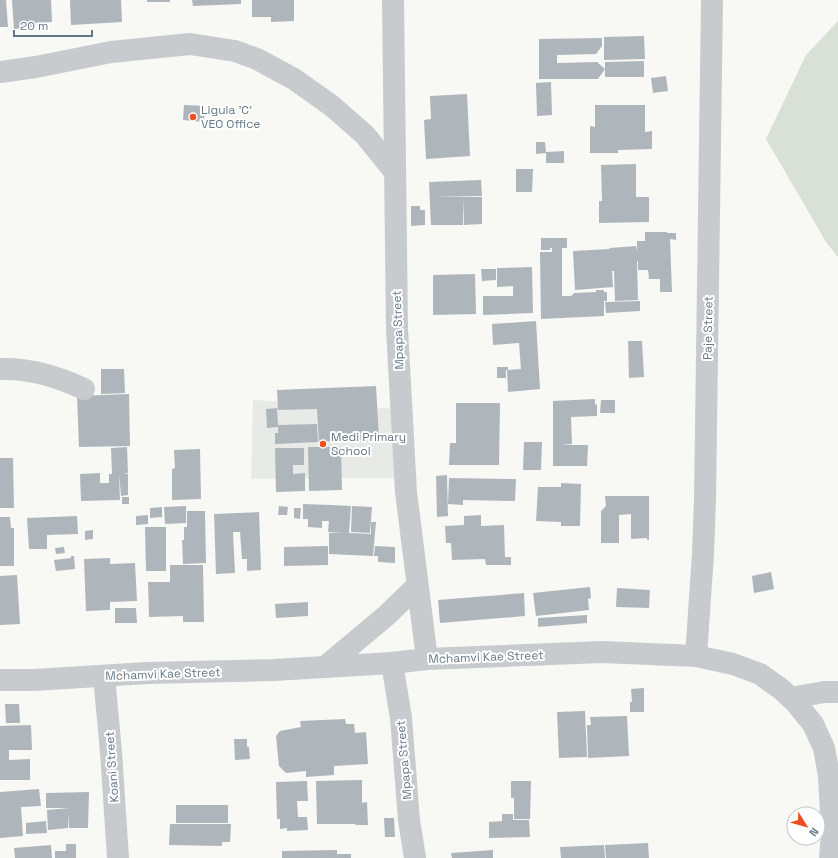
<svg xmlns="http://www.w3.org/2000/svg" width="838" height="858" font-family="'Space Grotesk',sans-serif">
<rect width="100%" height="100%" fill="#f8f8f5"/>
<path fill="#e8eae8" d="M 253,400 L 394,409 L 394,478 L 251,479 Z"/>
<path fill="#d9e0d5" d="M 838,21 L 838,257 L 826,242 L 766,139 L 806,55 Z"/>
<g fill="#aeb6bc">
<path d="M 0,0 L 6,0 L 8,27 L 0,27 Z"/>
<path d="M 12,0 L 51,0 L 52,22 L 35,23 L 36,27 L 14,29 Z"/>
<path d="M 70,0 L 121,0 L 122,22 L 71,25 Z"/>
<rect x="147" y="0" width="23" height="2"/>
<path d="M 192,0 L 241,0 L 241,4 L 193,6 Z"/>
<path d="M 252,0 L 294,0 L 294,21 L 271,22 L 271,17 L 252,17 Z"/>
<path d="M 644,36 L 645,59 L 604,60 L 604,37 Z"/>
<path d="M 602,38 L 602,46 L 596,54 L 557,55 L 557,63 L 597,62 L 605,69 L 605,62 L 644,61 L 644,77 L 605,77 L 605,69 L 598,79 L 539,79 L 539,39 Z"/>
<path d="M 666,76 L 668,91 L 653,93 L 651,78 Z"/>
<path d="M 551,82 L 552,115 L 537,116 L 536,83 Z"/>
<path d="M 467,94 L 470,156 L 426,159 L 424,120 L 431,119 L 430,96 Z"/>
<path d="M 184,105 L 205,106 L 204,122 L 183,120 Z"/>
<path d="M 595,105 L 645,105 L 645,132 L 652,131 L 652,149 L 618,150 L 618,153 L 590,153 L 590,126 L 595,127 Z"/>
<path d="M 536,142 L 545,142 L 546,153 L 536,154 Z"/>
<path d="M 564,151 L 564,163 L 546,163 L 546,152 Z"/>
<path d="M 636,164 L 636,197 L 649,197 L 649,222 L 599,223 L 599,201 L 602,201 L 601,165 Z"/>
<path d="M 516,169 L 533,169 L 532,192 L 516,192 Z"/>
<path d="M 481,180 L 482,196 L 433,197 L 463,197 L 463,225 L 431,225 L 429,182 Z"/>
<path d="M 463,197 L 482,197 L 482,224 L 464,225 Z"/>
<path d="M 411,206 L 420,206 L 420,210 L 425,210 L 425,225 L 411,226 Z"/>
<path d="M 645,232 L 667,232 L 667,233 L 676,233 L 676,240 L 670,239 L 672,292 L 660,292 L 660,279 L 649,279 L 648,270 L 638,270 L 638,261 L 637,261 L 638,300 L 615,301 L 614,271 L 612,271 L 613,287 L 575,290 L 573,251 L 609,249 L 610,248 L 636,246 L 637,252 L 637,241 L 645,241 Z"/>
<path d="M 541,238 L 567,238 L 567,248 L 562,248 L 562,296 L 571,296 L 574,293 L 596,292 L 596,290 L 604,290 L 604,292 L 607,292 L 607,301 L 604,301 L 604,316 L 541,319 L 540,252 L 552,252 L 552,248 L 550,248 L 550,250 L 541,250 Z"/>
<path d="M 532,267 L 533,313 L 483,315 L 483,296 L 513,296 L 513,286 L 497,287 L 497,268 Z"/>
<path d="M 481,269 L 496,269 L 496,280 L 482,281 Z"/>
<path d="M 475,274 L 476,314 L 433,315 L 433,275 Z"/>
<path d="M 640,301 L 640,311 L 606,313 L 605,302 Z"/>
<path d="M 536,321 L 540,389 L 508,392 L 507,370 L 506,370 L 506,378 L 497,378 L 497,367 L 508,367 L 508,370 L 521,369 L 519,343 L 493,345 L 492,324 Z"/>
<path d="M 628,341 L 642,341 L 644,377 L 629,378 Z"/>
<path d="M 101,369 L 124,369 L 125,393 L 101,394 Z"/>
<path d="M 376,386 L 379,439 L 319,442 L 317,409 L 278,410 L 277,390 Z"/>
<path d="M 129,394 L 130,446 L 79,447 L 77,396 Z"/>
<path d="M 595,399 L 595,405 L 597,404 L 597,416 L 571,417 L 572,444 L 560,445 L 588,445 L 587,466 L 553,466 L 553,401 Z"/>
<path d="M 601,400 L 615,400 L 615,413 L 600,413 Z"/>
<path d="M 456,403 L 500,403 L 499,465 L 449,465 L 450,443 L 456,443 Z"/>
<path d="M 277,408 L 278,425 L 317,424 L 318,442 L 275,444 L 275,433 L 278,433 L 278,427 L 267,428 L 266,409 Z"/>
<path d="M 524,442 L 542,442 L 541,470 L 523,470 Z"/>
<path d="M 127,447 L 128,473 L 123,474 L 128,474 L 128,495 L 121,496 L 119,473 L 120,500 L 81,501 L 80,474 L 100,473 L 100,483 L 109,483 L 109,474 L 112,474 L 111,448 Z"/>
<path d="M 308,447 L 341,447 L 342,490 L 309,491 Z"/>
<path d="M 275,448 L 304,448 L 304,465 L 293,465 L 293,474 L 305,473 L 305,491 L 276,492 Z"/>
<path d="M 200,449 L 201,499 L 172,500 L 172,469 L 175,468 L 174,450 Z"/>
<path d="M 0,458 L 13,458 L 14,508 L 0,508 Z"/>
<path d="M 447,475 L 448,516 L 437,517 L 436,476 Z"/>
<path d="M 449,478 L 516,479 L 515,501 L 463,500 L 463,505 L 448,504 Z"/>
<path d="M 561,483 L 581,484 L 580,526 L 561,526 L 561,522 L 536,521 L 538,487 L 561,487 Z"/>
<path d="M 605,496 L 649,496 L 649,540 L 647,540 L 647,538 L 631,539 L 631,514 L 619,515 L 619,543 L 601,543 L 601,511 L 606,506 Z"/>
<rect x="122" y="497" width="7" height="7"/>
<path d="M 303,504 L 331,505 L 331,509 L 331,505 L 351,506 L 349,533 L 371,534 L 371,522 L 376,522 L 373,556 L 329,554 L 329,533 L 342,533 L 328,532 L 329,521 L 322,521 L 322,528 L 308,527 L 308,519 L 303,519 Z"/>
<path d="M 186,506 L 186,523 L 165,524 L 164,507 Z"/>
<path d="M 279,506 L 288,507 L 287,515 L 278,515 Z"/>
<path d="M 352,506 L 372,507 L 370,533 L 351,532 Z"/>
<path d="M 162,507 L 162,517 L 150,518 L 150,508 Z"/>
<path d="M 294,508 L 301,508 L 300,519 L 294,518 Z"/>
<path d="M 187,511 L 205,511 L 206,563 L 183,564 L 182,540 L 184,540 L 184,527 L 187,527 Z"/>
<path d="M 259,512 L 261,570 L 247,571 L 247,559 L 242,559 L 240,532 L 233,532 L 235,573 L 216,574 L 214,514 Z"/>
<path d="M 148,515 L 148,524 L 136,525 L 136,516 Z"/>
<path d="M 481,515 L 481,526 L 504,525 L 505,557 L 511,557 L 511,565 L 486,565 L 485,559 L 452,560 L 451,543 L 446,543 L 445,526 L 464,525 L 464,516 Z"/>
<path d="M 77,516 L 78,534 L 47,535 L 47,549 L 29,549 L 27,518 Z"/>
<path d="M 0,517 L 10,517 L 11,528 L 14,528 L 14,566 L 0,566 Z"/>
<path d="M 145,527 L 166,527 L 166,571 L 146,571 Z"/>
<path d="M 93,530 L 93,539 L 85,540 L 85,531 Z"/>
<path d="M 328,546 L 328,565 L 284,566 L 284,547 Z"/>
<path d="M 375,546 L 395,547 L 395,563 L 378,562 L 378,556 L 374,556 Z"/>
<path d="M 64,547 L 65,553 L 56,554 L 55,548 Z"/>
<path d="M 71,556 L 74,556 L 75,569 L 56,571 L 54,560 L 71,558 Z"/>
<path d="M 110,558 L 110,564 L 135,563 L 137,601 L 110,602 L 110,610 L 86,611 L 84,559 Z"/>
<path d="M 170,565 L 203,565 L 204,622 L 183,622 L 183,616 L 149,617 L 148,582 L 170,582 Z"/>
<path d="M 771,572 L 774,589 L 754,593 L 752,576 Z"/>
<path d="M 17,575 L 20,624 L 0,625 L 0,576 Z"/>
<path d="M 590,587 L 591,598 L 588,599 L 589,610 L 536,616 L 533,593 Z"/>
<path d="M 617,588 L 650,590 L 649,608 L 616,607 Z"/>
<path d="M 524,593 L 525,616 L 440,623 L 438,600 Z"/>
<path d="M 308,602 L 308,616 L 276,618 L 275,604 Z"/>
<path d="M 115,608 L 136,608 L 137,623 L 115,623 Z"/>
<path d="M 587,615 L 587,623 L 538,627 L 538,618 Z"/>
<path d="M 644,688 L 644,712 L 630,712 L 630,702 L 632,702 L 631,689 Z"/>
<path d="M 5,704 L 19,704 L 20,723 L 6,723 Z"/>
<path d="M 585,711 L 587,757 L 559,758 L 557,712 Z"/>
<path d="M 627,716 L 629,756 L 588,758 L 587,725 L 591,725 L 590,717 Z"/>
<path d="M 345,719 L 346,724 L 354,724 L 355,733 L 366,732 L 368,764 L 334,766 L 334,775 L 306,777 L 306,771 L 286,773 L 279,766 L 276,736 L 280,731 L 301,727 L 300,721 Z"/>
<path d="M 31,725 L 32,750 L 9,750 L 9,760 L 30,759 L 30,780 L 0,780 L 0,726 Z"/>
<path d="M 234,739 L 247,739 L 247,747 L 249,747 L 250,759 L 235,760 Z"/>
<path d="M 362,780 L 362,803 L 367,802 L 368,825 L 356,825 L 355,824 L 317,824 L 316,781 Z"/>
<path d="M 307,781 L 308,801 L 297,801 L 298,817 L 307,817 L 308,830 L 287,831 L 287,828 L 280,829 L 280,819 L 277,819 L 276,782 Z"/>
<path d="M 511,781 L 531,781 L 530,819 L 514,819 L 514,798 L 511,798 Z"/>
<path d="M 39,789 L 41,806 L 21,807 L 23,836 L 0,838 L 0,792 Z"/>
<path d="M 89,792 L 88,828 L 69,828 L 68,814 L 68,828 L 48,830 L 47,810 L 69,808 L 46,808 L 46,793 Z"/>
<rect x="176" y="805" width="52" height="18"/>
<path d="M 502,814 L 513,814 L 513,820 L 529,820 L 530,837 L 489,838 L 489,822 L 502,821 Z"/>
<path d="M 384,818 L 394,818 L 395,837 L 385,837 Z"/>
<path d="M 46,821 L 47,833 L 26,834 L 26,823 Z"/>
<path d="M 170,824 L 231,824 L 230,842 L 222,842 L 222,846 L 169,845 Z"/>
<path d="M 648,843 L 649,858 L 606,858 L 605,845 Z"/>
<path d="M 66,844 L 76,844 L 76,858 L 55,858 L 55,851 L 66,851 Z"/>
<path d="M 51,845 L 52,858 L 15,858 L 14,848 Z"/>
<path d="M 604,845 L 605,858 L 561,858 L 560,847 Z"/>
<path d="M 337,850 L 337,854 L 351,854 L 351,858 L 282,858 L 282,851 Z"/>
<path d="M 493,850 L 493,858 L 452,858 L 451,853 Z"/>
</g>
<g fill="none" stroke-linecap="round" stroke-linejoin="round">
<g stroke="#c7cbce" stroke-width="22">
<path d="M 393,0 L 397,329 L 406,492 L 427,659"/>
<path d="M 0,72 L 36,67 L 111,52 L 190,44 L 235,51 L 257,59 L 294,79 L 332,106 L 365,135 L 394,171"/>
<path d="M 0,369 C 29,368 59,377 84,389"/>
<path d="M 696,656 L 703,554 L 705,500 L 712,0"/>
<path d="M 392,663 L 401,718 L 409,820 L 415,858"/>
<path d="M 325,667 L 387,615 L 417,586"/>
<path d="M 104,676 L 111,752 L 118,858"/>
<path d="M 0,680 L 34,680 L 147,673 L 274,670 L 392,663 L 427,659 L 602,652 L 696,656 L 733,664 L 760,674 L 781,689 L 796,703 L 813,724 L 824,748 L 829,776 L 832,833 L 830,858"/>
<path d="M 791,698 L 824,692 L 838,692"/>
</g>
</g>
<g fill="#ee4e1f" stroke="#fff" stroke-width="1.5">
<circle cx="193" cy="117" r="4"/>
<circle cx="323" cy="444" r="4"/>
</g>
<g text-anchor="middle" dominant-baseline="central" stroke-width="4" stroke-linejoin="round" paint-order="stroke">
<g font-size="12" fill="#657887" stroke="#fff" text-anchor="start">
<text x="201" y="110">Ligula 'C'<tspan x="201" dy="14">VEO Office</tspan></text>
<text x="331" y="437">Medi Primary<tspan x="331" dy="14">School</tspan></text>
</g>
<g font-size="12" fill="#657887" stroke="#fff">
<text transform="translate(708 328) rotate(-89)">Paje Street</text>
<text transform="translate(398 330) rotate(-92)">Mpapa Street</text>
<text transform="translate(486 657) rotate(-2)">Mchamvi Kae Street</text>
<text transform="translate(163 674) rotate(-2)">Mchamvi Kae Street</text>
<text transform="translate(404 760) rotate(-95)">Mpapa Street</text>
<text transform="translate(112 767) rotate(-94)">Koani Street</text>
</g>
</g>
<g transform="translate(806 826) rotate(127)"><circle r="19" fill="#ffffff" stroke="#c1c9cf"/>
<path d="M0-3L7 15L0 10L-7 15Z" fill="#ee4e1f"/>
<text y="-6" font-size="11" font-weight="bold" text-anchor="middle" fill="#657887">N</text>
</g>
<path d="M14 30v6h78v-6" fill="none" stroke="#657887" stroke-width="2"/>
<text x="20" y="30" font-size="12" fill="#657887" stroke="#ffffff" stroke-width="3" paint-order="stroke">20 m</text>
</svg>
